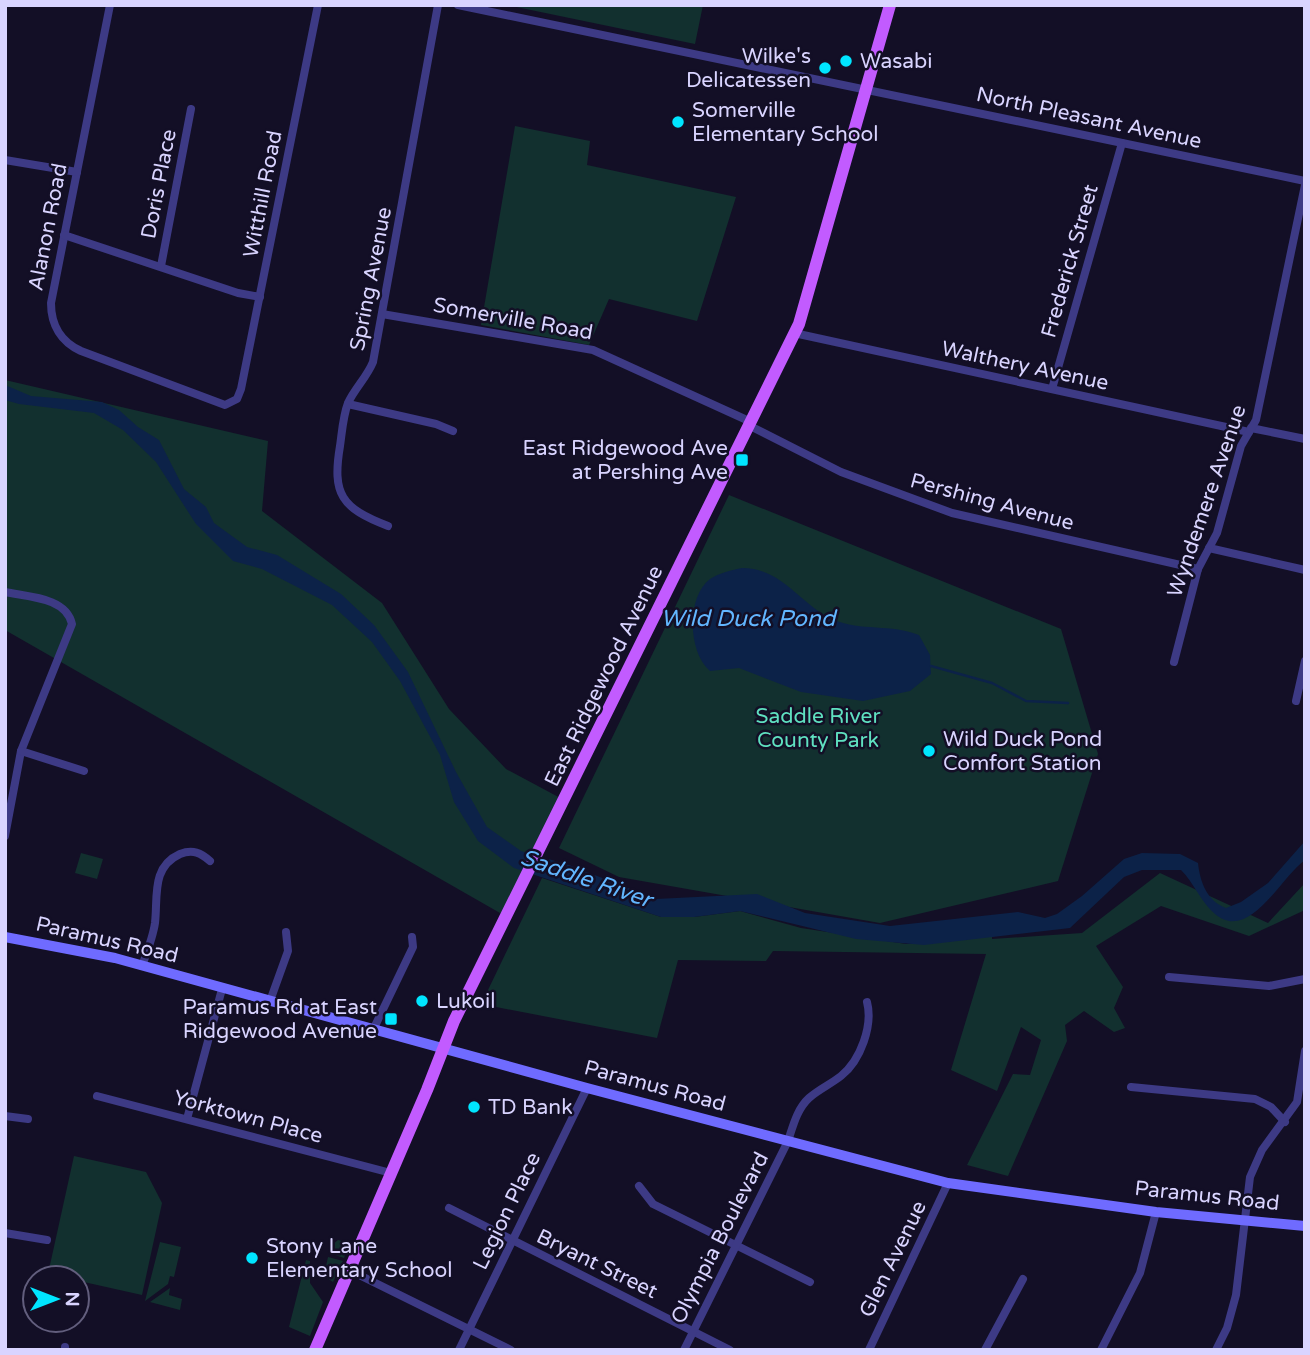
<svg xmlns="http://www.w3.org/2000/svg" width="1310" height="1355" font-family="'Varela Round',sans-serif">
<rect width="100%" height="100%" fill="#130f26"/>
<g fill="#12302f">
<path d="M 507,5 L 703,5 L 695,44 Z"/>
<path d="M 515,126 L 590,141 L 587,165 L 736,197 L 697,321 L 609,299 L 589,345 L 481,325 Z"/>
<path d="M 5,380 L 268,441 L 262,511 L 382,603 L 449,709 L 506,769 L 564,800 L 507,917 L 5,630 Z"/>
<path d="M 729,495 L 1061,629 L 1098,754 L 1058,881 L 880,923 L 619,877 L 559,848 Z"/>
<path d="M 81,853 L 103,859 L 97,879 L 75,873 Z"/>
<path d="M 1160,873 L 1268,923 L 1305,883 L 1305,910 L 1249,936 L 1161,906 L 1096,946 L 1123,987 L 1114,1008 L 1125,1028 L 1114,1032 L 1084,1011 L 1065,1025 L 1067,1041 L 1008,1176 L 967,1165 L 1013,1074 L 1030,1075 L 1041,1040 L 1021,1027 L 997,1091 L 951,1070 L 986,954 L 773,951 L 766,961 L 678,960 L 657,1038 L 491,1006 L 488,990 L 542,878 L 661,917 L 694,917 L 740,911 L 801,928 L 906,944 L 992,936 L 992,939 L 1082,933 Z"/>
<path d="M 74,1156 L 146,1172 L 162,1203 L 142,1295 L 48,1274 Z"/>
<path d="M 338,1240 L 350,1243 L 344,1258 L 329,1253 L 332,1245 Z"/>
<path d="M 160,1242 L 181,1247 L 174,1277 L 170,1276 L 168,1284 L 145,1301 Z"/>
<path d="M 328,1257 L 343,1261 L 333,1282 L 324,1276 Z"/>
<path d="M 306,1260 L 310,1261 L 310,1283 L 323,1302 L 310,1336 L 289,1327 Z"/>
<path d="M 170,1288 L 169,1295 L 182,1299 L 180,1310 L 150,1302 Z"/>
</g>
<g fill="#0c2248">
<path d="M 5,385 L 31,396 L 102,402 L 119,410 L 138,427 L 159,440 L 184,489 L 206,507 L 214,523 L 247,547 L 277,555 L 341,594 L 374,625 L 408,672 L 456,772 L 487,827 L 521,851 L 569,865 L 656,899 L 757,894 L 805,913 L 890,926 L 1018,912 L 1045,918 L 1057,914 L 1082,896 L 1124,859 L 1142,853 L 1180,854 L 1198,863 C 1200,882 1207,901 1226,908 L 1241,902 L 1268,883 L 1305,841 L 1305,860 C 1281,877 1249,943 1215,914 C 1200,901 1194,883 1181,870 L 1142,870 L 1124,877 L 1070,928 L 924,945 L 856,939 L 740,911 L 694,917 L 661,917 L 514,868 L 478,841 L 454,802 L 440,755 L 400,681 L 372,642 L 332,605 L 262,569 L 233,561 L 196,524 L 156,462 L 123,430 L 94,413 L 19,404 L 5,400 Z"/>
<path d="M 742,568 C 783,568 799,604 834,620 C 860,631 892,624 919,635 L 930,655 L 931,674 L 910,691 L 863,701 L 801,692 L 739,668 L 710,671 C 688,653 686,597 710,579 C 719,573 732,570 742,568 Z"/>
</g>
<g fill="none" stroke-linecap="round" stroke-linejoin="round">
<path stroke="#0c2248" stroke-width="2.5" d="M 931,666 L 992,683 L 1026,701 L 1068,703"/>
<g stroke="#3d3a85" stroke-width="8">
<path d="M 110,5 L 51,303 C 51,325 61,342 81,351 L 225,405 L 237,399 L 241,389 L 318,5"/>
<path d="M 458,5 L 1305,181"/>
<path d="M 5,160 L 77,172"/>
<path d="M 64,235 L 238,293 L 260,297"/>
<path d="M 161,266 L 191,109"/>
<path d="M 382,314 L 593,350 L 749,421"/>
<path d="M 794,333 L 1249,432"/>
<path d="M 1052,389 L 1122,143"/>
<path d="M 348,404 L 436,424 L 453,431"/>
<path d="M 748,425 L 841,472 L 952,513 L 1198,569"/>
<path d="M 1251,428 L 1305,439"/>
<path d="M 388,526 C 341,508 332,494 340,446 C 342,432 343,416 348,403 C 355,388 367,377 373,362 L 438,5"/>
<path d="M 1209,548 L 1305,570"/>
<path d="M 5,592 C 28,597 66,597 72,624 L 21,751 L 5,836"/>
<path d="M 1174,662 L 1198,569 L 1217,533 L 1241,446 L 1256,420 L 1305,185"/>
<path d="M 1296,701 L 1305,661"/>
<path d="M 21,751 L 84,771"/>
<path d="M 142,966 C 147,952 153,937 155,923 C 158,897 151,867 180,854 C 193,849 201,853 210,861"/>
<path d="M 1169,977 L 1269,986 L 1305,979"/>
<path d="M 270,1001 L 288,951 L 286,932"/>
<path d="M 374,1028 L 413,947 L 412,937"/>
<path d="M 1131,1087 L 1255,1099 L 1271,1107 L 1285,1122"/>
<path d="M 97,1096 L 391,1173"/>
<path d="M 5,1116 L 28,1119"/>
<path d="M 187,1119 L 222,989"/>
<path d="M 639,1186 L 653,1204 L 810,1282"/>
<path d="M 449,1208 L 730,1350"/>
<path d="M 5,1233 L 47,1240"/>
<path d="M 349,1270 L 511,1350"/>
<path d="M 65,1350 L 65,1347"/>
<path d="M 459,1350 L 587,1088"/>
<path d="M 684,1350 L 788,1141 C 793,1126 797,1109 809,1098 C 819,1089 831,1084 841,1076 C 861,1060 873,1025 867,1002"/>
<path d="M 869,1350 L 948,1183"/>
<path d="M 985,1350 L 1023,1279"/>
<path d="M 1101,1350 L 1140,1273 L 1156,1212"/>
<path d="M 1216,1350 L 1227,1328 L 1236,1295 L 1250,1177 L 1262,1150 L 1297,1102 L 1305,1051"/>
</g>
<path stroke="#6f6bff" stroke-width="10" d="M 5,937 L 115,958 L 587,1088 L 948,1183 L 1156,1212 L 1305,1226"/>
<path stroke="#c25bff" stroke-width="12" d="M 315,1350 L 427,1090 L 454,1021 L 799,324 L 890,5"/>
</g>
<g fill="#00e5ff" stroke="#130f26" stroke-width="2.5">
<circle cx="846" cy="61" r="7"/>
<circle cx="825" cy="68" r="7"/>
<circle cx="678" cy="122" r="7"/>
<rect x="735" y="453" width="14" height="14" rx="3.5"/>
<circle cx="929" cy="751" r="7"/>
<circle cx="422" cy="1001" r="7"/>
<rect x="384" y="1012" width="14" height="14" rx="3.5"/>
<circle cx="474" cy="1107" r="7"/>
<circle cx="252" cy="1258" r="7"/>
</g>
<g text-anchor="middle" dominant-baseline="central" stroke-width="5" stroke-linejoin="round" paint-order="stroke">
<g font-size="21" fill="#d9d4ff" stroke="#130f26" text-anchor="start">
<text x="811" y="56" text-anchor="end">Wilke's<tspan x="811" dy="24">Delicatessen</tspan></text>
<text x="860" y="61">Wasabi</text>
<text x="692" y="110">Somerville<tspan x="692" dy="24">Elementary School</tspan></text>
<text x="728" y="448" text-anchor="end">East Ridgewood Ave<tspan x="728" dy="24">at Pershing Ave</tspan></text>
<text x="943" y="739">Wild Duck Pond<tspan x="943" dy="24">Comfort Station</tspan></text>
<text x="436" y="1001">Lukoil</text>
<text x="377" y="1007" text-anchor="end">Paramus Rd at East<tspan x="377" dy="24">Ridgewood Avenue</tspan></text>
<text x="488" y="1107">TD Bank</text>
<text x="266" y="1246">Stony Lane<tspan x="266" dy="24">Elementary School</tspan></text>
</g>
<g font-size="21" fill="#d9d4ff" stroke="#130f26">
<text transform="translate(1089 118) rotate(12)">North Pleasant Avenue</text>
<text transform="translate(159 184) rotate(-79)">Doris Place</text>
<text transform="translate(263 194) rotate(-79)">Witthill Road</text>
<text transform="translate(48 227) rotate(-79)">Alanon Road</text>
<text transform="translate(1070 261) rotate(-74)">Frederick Street</text>
<text transform="translate(371 279) rotate(-79)">Spring Avenue</text>
<text transform="translate(513 319) rotate(10)">Somerville Road</text>
<text transform="translate(1025 366) rotate(12)">Walthery Avenue</text>
<text transform="translate(1207 501) rotate(-71)">Wyndemere Avenue</text>
<text transform="translate(992 502) rotate(15)">Pershing Avenue</text>
<text transform="translate(604 676) rotate(-64)">East Ridgewood Avenue</text>
<text transform="translate(107 940) rotate(13)">Paramus Road</text>
<text transform="translate(655 1086) rotate(15)">Paramus Road</text>
<text transform="translate(248 1117) rotate(15)">Yorktown Place</text>
<text transform="translate(1207 1196) rotate(6)">Paramus Road</text>
<text transform="translate(507 1211) rotate(-64)">Legion Place</text>
<text transform="translate(720 1238) rotate(-63)">Olympia Boulevard</text>
<text transform="translate(893 1259) rotate(-64)">Glen Avenue</text>
<text transform="translate(597 1264) rotate(26)">Bryant Street</text>
</g>
<g font-size="21" fill="#5fe0c0" stroke="#130f26">
<text x="818" y="716">Saddle River<tspan x="818" dy="24">County Park</tspan></text>
</g>
<g font-size="23" font-style="italic" fill="#62b6ff" stroke="#130f26">
<text x="748" y="619">Wild Duck Pond</text>
<text transform="translate(586 879) rotate(19)">Saddle River</text>
</g>
</g>
<rect width="1310" height="1355" fill="none" stroke="#d9d4ff" stroke-width="14"/>
<g transform="translate(56 1299) rotate(90)"><circle r="33" fill="#130f26" stroke="#625e7d" stroke-width="2"/>
<path d="M0-5L12 26L0 18L-12 26Z" fill="#00e5ff"/>
<text y="-10" font-size="19" font-weight="bold" text-anchor="middle" fill="#d9d4ff">N</text>
</g>
</svg>
